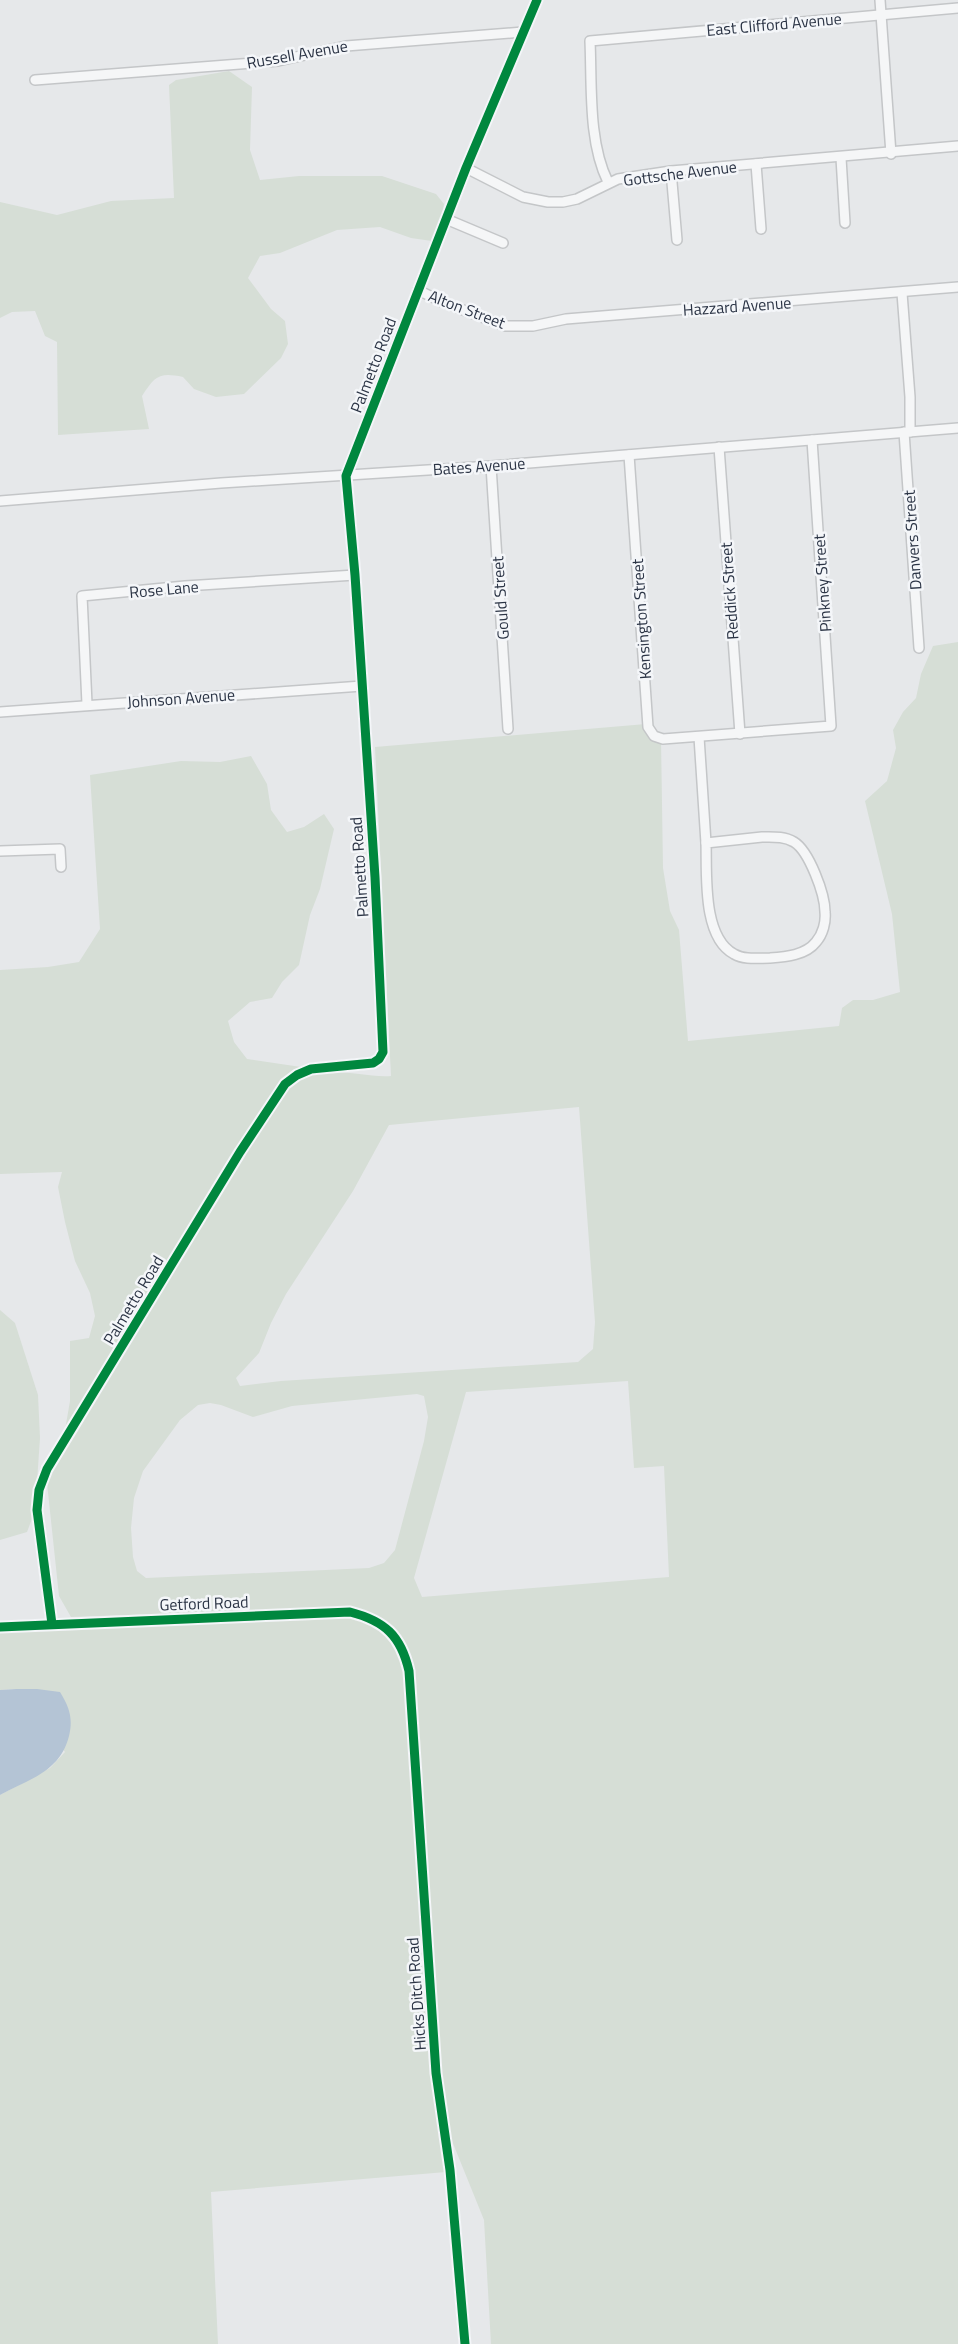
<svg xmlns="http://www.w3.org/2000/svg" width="958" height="2344" font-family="'Titillium Web',sans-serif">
<rect width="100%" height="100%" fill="#e6e8ea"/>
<g fill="#d6ded6" fill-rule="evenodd">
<path d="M 229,71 L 252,87 L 250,150 L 260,180 L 299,176 L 382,176 L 436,194 L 444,204 L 442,216 L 432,241 L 411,238 L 380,227 L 337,230 L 280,253 L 260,256 L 248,278 L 271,309 L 285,321 L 288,344 L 281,358 L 244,394 L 216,397 L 194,389 L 183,377 C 159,372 155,376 142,396 L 149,429 L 58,435 L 57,342 L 45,336 L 35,311 L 12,312 L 0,318 L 0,202 L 57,215 L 111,201 L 174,198 L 169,85 L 176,80 Z"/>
<path d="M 958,642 L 958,2344 L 491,2344 L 484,2220 L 450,2136 L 441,2073 L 413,1671 C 406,1633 389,1617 351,1607 L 71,1617 L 59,1596 L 47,1483 L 51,1472 C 109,1377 166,1283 224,1189 C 239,1164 277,1095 298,1081 C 326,1063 361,1078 391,1076 L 375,747 L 646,724 L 661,739 L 663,868 L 670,911 L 679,930 L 688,1041 L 839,1026 L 842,1008 L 853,1000 L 873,1000 L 900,992 L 892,914 L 865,801 L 887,781 L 896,748 L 893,730 L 903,712 L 916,698 L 921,674 L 933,646 ZM 579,1107 L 595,1322 L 593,1349 L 578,1362 L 281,1381 L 240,1386 L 236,1378 L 259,1353 L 271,1323 L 286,1294 L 353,1191 L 389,1125 ZM 628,1381 L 634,1468 L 664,1466 L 669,1577 L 422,1597 L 414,1578 L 466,1392 ZM 417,1394 L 424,1396 L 428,1417 L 424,1441 L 395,1550 L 384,1563 L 369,1568 L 146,1578 L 137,1571 L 133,1557 L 131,1528 L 134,1498 L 143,1471 L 180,1420 L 198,1405 L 210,1403 L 221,1405 L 253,1417 L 292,1406 Z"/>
<path d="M 251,756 L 267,784 L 271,810 L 287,832 L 304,827 L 324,814 L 334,829 L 320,889 L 310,915 L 299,965 L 282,982 L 272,998 L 250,1002 L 228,1021 L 234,1042 L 247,1059 L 301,1067 L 281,1081 L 237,1148 L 65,1430 L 70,1401 L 70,1341 L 89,1338 L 95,1316 L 90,1293 L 75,1261 L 65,1222 L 58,1187 L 62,1172 L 0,1174 L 0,970 L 48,967 L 79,962 L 100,929 L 90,775 L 181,761 L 220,762 Z"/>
<path d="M 0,1310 L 15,1323 L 38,1395 L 40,1438 L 37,1482 L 33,1516 L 27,1532 L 0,1540 Z"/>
<path d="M 350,1618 C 382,1625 397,1639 404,1672 L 432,2074 L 446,2172 L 211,2192 L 218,2344 L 0,2344 L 0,1795 L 50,1768 L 65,1752 L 16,1689 L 0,1690 L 0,1633 Z"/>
</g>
<path fill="#b4c4d5" d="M 16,1689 L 37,1689 L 60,1692 C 70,1708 73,1719 69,1736 C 60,1772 29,1779 0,1795 L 0,1690 Z"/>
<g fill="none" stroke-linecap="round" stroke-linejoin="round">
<g stroke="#c4c6c8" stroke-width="12">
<g id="minor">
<path d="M 880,0 L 891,154"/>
<path d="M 35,80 L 278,61 L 346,46 L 523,32"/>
<path d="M 841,158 L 845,223"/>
<path d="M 756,164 L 761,229"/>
<path d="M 466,168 L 523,197 L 548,202 L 563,202 L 577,199 L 618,179 L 671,171 L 958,146"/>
<path d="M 671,171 L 677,240"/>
<path d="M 608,182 C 588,142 592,85 590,41 L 958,8"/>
<path d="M 446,219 L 503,243"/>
<path d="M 418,290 L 442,302 L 505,326 L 533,326 L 566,319 L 958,287"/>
<path d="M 902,293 L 910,397 L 910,432"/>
<path d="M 904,432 L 919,648"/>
<path d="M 719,447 L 740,734"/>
<path d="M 629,455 L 648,727 L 654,736 L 663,739 L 831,726 L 812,440"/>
<path d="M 491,466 L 508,729"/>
<path d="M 0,501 L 221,483 L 491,466 L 958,428"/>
<path d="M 87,704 L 82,596 L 185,586 L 355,575"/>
<path d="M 0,712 L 362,686"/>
<path d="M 699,737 L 706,843"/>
<path d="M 762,837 C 773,837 784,836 794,842 C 809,851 825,894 825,912 C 826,922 823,934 816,942 C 806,955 786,957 770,958 C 758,958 744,960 734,954 C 702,937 707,874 706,843 Z"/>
<path d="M 0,851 L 60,849 L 61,867"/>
<path d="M 52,1624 L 37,1510 L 39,1490 L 47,1469 L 240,1152 L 285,1084 L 297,1075 L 311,1069 L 373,1063 L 379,1059 L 383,1052 L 375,877 L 355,575 L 346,476 L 466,168 L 537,0"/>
<path d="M 0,1627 L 350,1612 C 385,1621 401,1636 409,1671 L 436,2073 L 450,2170 L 465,2344"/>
</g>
</g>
<use href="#minor" stroke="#f5f6f7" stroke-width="9"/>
<g stroke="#f4f6f9" stroke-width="13">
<g id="cycleway">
<path d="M 52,1624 L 37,1510 L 39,1490 L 47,1469 L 240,1152 L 285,1084 L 297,1075 L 311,1069 L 373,1063 L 379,1059 L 383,1052 L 375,877 L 355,575 L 346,476 L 466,168 L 537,0"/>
<path d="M 0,1627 L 350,1612 C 385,1621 401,1636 409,1671 L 436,2073 L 450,2170 L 465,2344"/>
</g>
</g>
<use href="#cycleway" stroke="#00873e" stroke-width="9"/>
</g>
<g text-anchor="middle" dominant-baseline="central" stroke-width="5" stroke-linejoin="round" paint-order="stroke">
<g font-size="16" fill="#2b3445" stroke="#f4f6f9">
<text transform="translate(774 24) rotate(-5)">East Clifford Avenue</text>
<text transform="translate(297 54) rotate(-10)">Russell Avenue</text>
<text transform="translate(680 173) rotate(-7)">Gottsche Avenue</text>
<text transform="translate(737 306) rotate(-4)">Hazzard Avenue</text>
<text transform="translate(467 309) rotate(21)">Alton Street</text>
<text transform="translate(373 365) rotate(-69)">Palmetto Road</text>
<text transform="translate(479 466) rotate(-4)">Bates Avenue</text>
<text transform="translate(912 540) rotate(-94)">Danvers Street</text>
<text transform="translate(822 583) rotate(-94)">Pinkney Street</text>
<text transform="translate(164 589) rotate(-5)">Rose Lane</text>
<text transform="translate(729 591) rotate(-94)">Reddick Street</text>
<text transform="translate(500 598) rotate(-94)">Gould Street</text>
<text transform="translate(641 619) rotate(-94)">Kensington Street</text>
<text transform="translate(181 698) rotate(-4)">Johnson Avenue</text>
<text transform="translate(359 867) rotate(-94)">Palmetto Road</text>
<text transform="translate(133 1300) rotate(-59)">Palmetto Road</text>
<text transform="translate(204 1603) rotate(-2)">Getford Road</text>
<text transform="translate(416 1994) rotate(-94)">Hicks Ditch Road</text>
</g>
</g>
</svg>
